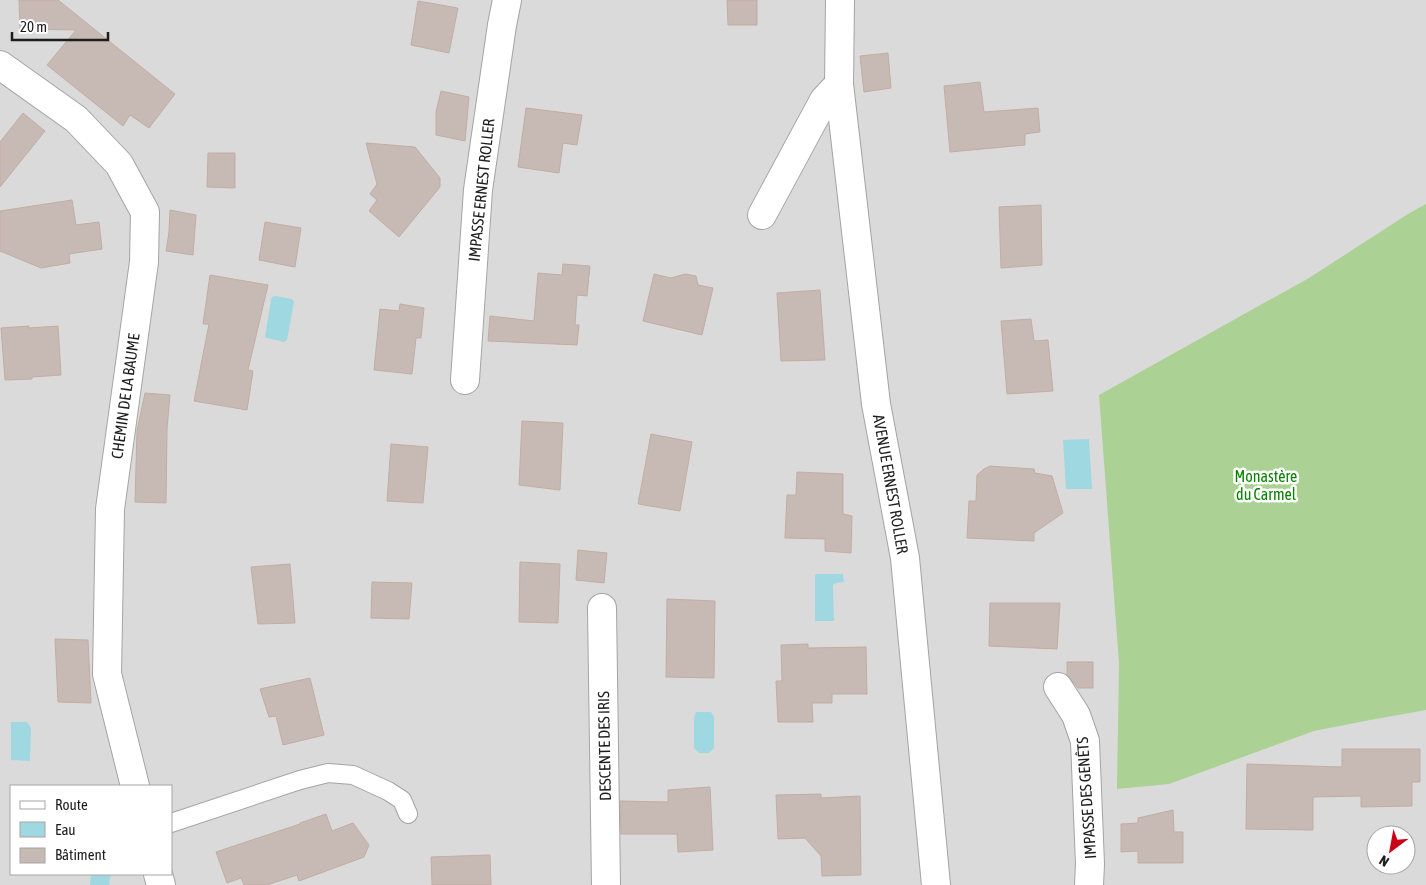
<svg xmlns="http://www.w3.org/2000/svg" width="1426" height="885" font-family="'Asap Condensed',sans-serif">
<rect width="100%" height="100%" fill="#efe9e2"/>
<path fill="#dbdada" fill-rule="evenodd" d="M 0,0 L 1426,0 L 1426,885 L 0,885 ZM 11,786 L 171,786 L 171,874 L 11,874 ZM 1376,835 L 1406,835 L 1406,865 L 1376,865 Z"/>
<path fill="#acd194" d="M 1426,204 L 1426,710 L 1370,720 L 1314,731 L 1169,784 L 1117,789 L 1119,663 L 1099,395 L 1309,278 L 1408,214 Z"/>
<g fill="#9fd8e0">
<path d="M 276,296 L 292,299 L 294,302 L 287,340 L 284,342 L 267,338 L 265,337 L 271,300 L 272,297 Z"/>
<path d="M 1089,439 L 1092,489 L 1066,489 L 1063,440 Z"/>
<path d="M 817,574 L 843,574 L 844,582 L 836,583 L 833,585 L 834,621 L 815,621 L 815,575 Z"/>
<path d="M 696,712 L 711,712 L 714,717 L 714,748 L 709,753 L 699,753 L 694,748 L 694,718 Z"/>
<path d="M 11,722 L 27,722 L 31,728 L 30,761 L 11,760 Z"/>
<path d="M 91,874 L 111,874 L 109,885 L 90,885 Z"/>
</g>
<g fill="#c7bab5" stroke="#c1ada3">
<path d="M 19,0 L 58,0 L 175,94 L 149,128 L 130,115 L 123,126 L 47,65 L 76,30 L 20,29 Z"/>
<path d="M 727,0 L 757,0 L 757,25 L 728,25 Z"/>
<path d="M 418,1 L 458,8 L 449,53 L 411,45 Z"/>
<path d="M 888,53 L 891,88 L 864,92 L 860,56 Z"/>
<path d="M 980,82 L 984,112 L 1038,108 L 1040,132 L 1025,134 L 1025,145 L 950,152 L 944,86 Z"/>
<path d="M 441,91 L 469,97 L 465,141 L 436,135 L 436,112 Z"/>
<path d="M 526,108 L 582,115 L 577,145 L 563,143 L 559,173 L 518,167 Z"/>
<path d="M 23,113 L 45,131 L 0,187 L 0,142 Z"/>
<path d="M 366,143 L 415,147 L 440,178 L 440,187 L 399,237 L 369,211 L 377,200 L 370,194 L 377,184 Z"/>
<path d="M 208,153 L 235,153 L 235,188 L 207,187 Z"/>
<path d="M 72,200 L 76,225 L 99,222 L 102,249 L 69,254 L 70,263 L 41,268 L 0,251 L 0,211 Z"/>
<path d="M 1041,205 L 1042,265 L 1001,268 L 999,207 Z"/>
<path d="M 170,210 L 196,215 L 193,255 L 166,251 L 169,232 Z"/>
<path d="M 265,222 L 301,228 L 295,267 L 259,260 Z"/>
<path d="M 563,264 L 590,266 L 587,296 L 577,295 L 575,325 L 579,325 L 577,345 L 488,341 L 490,316 L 534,321 L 538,273 L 562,275 Z"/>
<path d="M 654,274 L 671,278 L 685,274 L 696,276 L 698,285 L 713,288 L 702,335 L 643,321 Z"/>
<path d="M 210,275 L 268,285 L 248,370 L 253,371 L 247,410 L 194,401 L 209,324 L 203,324 Z"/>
<path d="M 820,290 L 825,360 L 781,361 L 777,293 Z"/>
<path d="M 400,304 L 424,308 L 421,338 L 416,338 L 412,374 L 374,370 L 380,309 L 399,311 Z"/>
<path d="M 1031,319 L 1034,341 L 1048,340 L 1053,391 L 1007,394 L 1001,321 Z"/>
<path d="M 29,326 L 29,328 L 58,326 L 61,375 L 32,377 L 32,379 L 5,380 L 1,328 Z"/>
<path d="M 145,393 L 170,395 L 167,429 L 166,503 L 135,502 L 137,431 Z"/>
<path d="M 522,421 L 563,423 L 560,490 L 519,485 Z"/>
<path d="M 651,434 L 692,442 L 680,511 L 638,504 Z"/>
<path d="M 391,444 L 428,447 L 423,503 L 387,501 Z"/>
<path d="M 990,466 L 1034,469 L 1035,473 L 1052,476 L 1063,513 L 1034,533 L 1034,541 L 967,538 L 969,501 L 976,501 L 977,475 L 984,469 Z"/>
<path d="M 797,472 L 843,474 L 843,514 L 852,516 L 851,553 L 825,551 L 825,539 L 785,538 L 787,495 L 796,495 Z"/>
<path d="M 578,550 L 607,553 L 604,583 L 576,580 Z"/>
<path d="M 520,562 L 560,564 L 558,623 L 519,622 Z"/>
<path d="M 290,564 L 295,623 L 258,624 L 251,567 Z"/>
<path d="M 372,582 L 412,583 L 409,619 L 371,618 Z"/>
<path d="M 667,599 L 715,601 L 714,678 L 666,677 Z"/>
<path d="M 990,603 L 1060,603 L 1057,649 L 989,646 Z"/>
<path d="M 55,639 L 88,640 L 91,703 L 58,702 Z"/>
<path d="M 808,644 L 808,648 L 866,647 L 867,694 L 832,694 L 832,703 L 812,703 L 813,722 L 778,722 L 776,681 L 782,681 L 781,645 Z"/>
<path d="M 1067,662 L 1093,662 L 1093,688 L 1078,688 L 1067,675 Z"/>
<path d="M 310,678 L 324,735 L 283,745 L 276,716 L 269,717 L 260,689 Z"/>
<path d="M 1342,749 L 1420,749 L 1420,782 L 1412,782 L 1412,806 L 1361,807 L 1361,796 L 1313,797 L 1313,830 L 1246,829 L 1247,764 L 1342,767 Z"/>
<path d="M 710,787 L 713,850 L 678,852 L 677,834 L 621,834 L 620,801 L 668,802 L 668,790 Z"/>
<path d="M 821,794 L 821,798 L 860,796 L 861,875 L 822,876 L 821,856 L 805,838 L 778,839 L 776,795 Z"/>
<path d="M 1173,810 L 1174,832 L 1183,832 L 1183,863 L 1138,863 L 1138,851 L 1121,852 L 1121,824 L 1138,823 L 1138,818 Z"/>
<path d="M 326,814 L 332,831 L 353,823 L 369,845 L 364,857 L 299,881 L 297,875 L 267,885 L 244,885 L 241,878 L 227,883 L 216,852 L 300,824 L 300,823 Z"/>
<path d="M 490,855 L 491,885 L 432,885 L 431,857 Z"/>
</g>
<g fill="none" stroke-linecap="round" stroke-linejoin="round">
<g stroke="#a4a4a4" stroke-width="20">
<path id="lane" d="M 171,823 L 300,780 L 328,773 L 353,775 L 388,791 L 402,800 L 408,814"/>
</g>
<g stroke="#a4a4a4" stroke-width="30">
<g id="street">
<path d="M 840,0 L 839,84 L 876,404 L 905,558 L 936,885"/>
<path d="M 0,65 L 76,119 L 119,164 L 145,212 L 144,262 L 110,509 L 107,674 L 135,786"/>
<path d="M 762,215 L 824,100 L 839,84"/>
<path d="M 465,380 L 478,190 L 502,25 L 507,0"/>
<path d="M 602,608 L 606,885"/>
<path d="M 1058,687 L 1076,715 L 1085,741 L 1090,864 L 1089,885"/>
<path d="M 158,874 L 161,885"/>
</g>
</g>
<use href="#lane" stroke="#fff" stroke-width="18"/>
<use href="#street" stroke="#fff" stroke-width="28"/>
</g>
<g text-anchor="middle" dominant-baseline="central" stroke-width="5" stroke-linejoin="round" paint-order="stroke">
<g font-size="16" fill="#1d1d1d" stroke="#fff">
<text transform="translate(481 190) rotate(-84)">IMPASSE ERNEST ROLLER</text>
<text transform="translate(125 396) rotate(-82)">CHEMIN DE LA BAUME</text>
<text transform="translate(891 484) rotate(80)">AVENUE ERNEST ROLLER</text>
<text transform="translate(604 746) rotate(-91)">DESCENTE DES IRIS</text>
<text transform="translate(1086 798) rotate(-94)">IMPASSE DES GENÊTS</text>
</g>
<g font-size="16" fill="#088104" stroke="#fff">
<text x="1266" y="476">Monastère<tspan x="1266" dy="18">du Carmel</tspan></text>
</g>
</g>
<rect x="10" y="785" width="162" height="90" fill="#ffffff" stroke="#a5a5a5"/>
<rect x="20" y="801" width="25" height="8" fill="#ffffff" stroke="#a5a5a5"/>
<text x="55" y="810" font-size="15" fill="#1d1d1d">Route</text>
<rect x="20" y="822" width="25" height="15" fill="#9fd8e0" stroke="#a5a5a5"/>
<text x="55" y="835" font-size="15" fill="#1d1d1d">Eau</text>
<rect x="20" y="848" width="25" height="15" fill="#c7bab5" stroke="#a5a5a5"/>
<text x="55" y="860" font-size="15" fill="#1d1d1d">Bâtiment</text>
<g transform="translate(1391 850) rotate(212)"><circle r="24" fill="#ffffff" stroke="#a5a5a5"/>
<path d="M0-4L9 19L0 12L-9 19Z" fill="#c90017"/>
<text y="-8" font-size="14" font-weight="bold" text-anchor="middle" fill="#1d1d1d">N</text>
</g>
<path d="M12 32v8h96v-8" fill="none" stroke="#1d1d1d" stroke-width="2.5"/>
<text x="20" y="32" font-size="15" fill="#1d1d1d" stroke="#ffffff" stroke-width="4" paint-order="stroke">20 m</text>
</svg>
